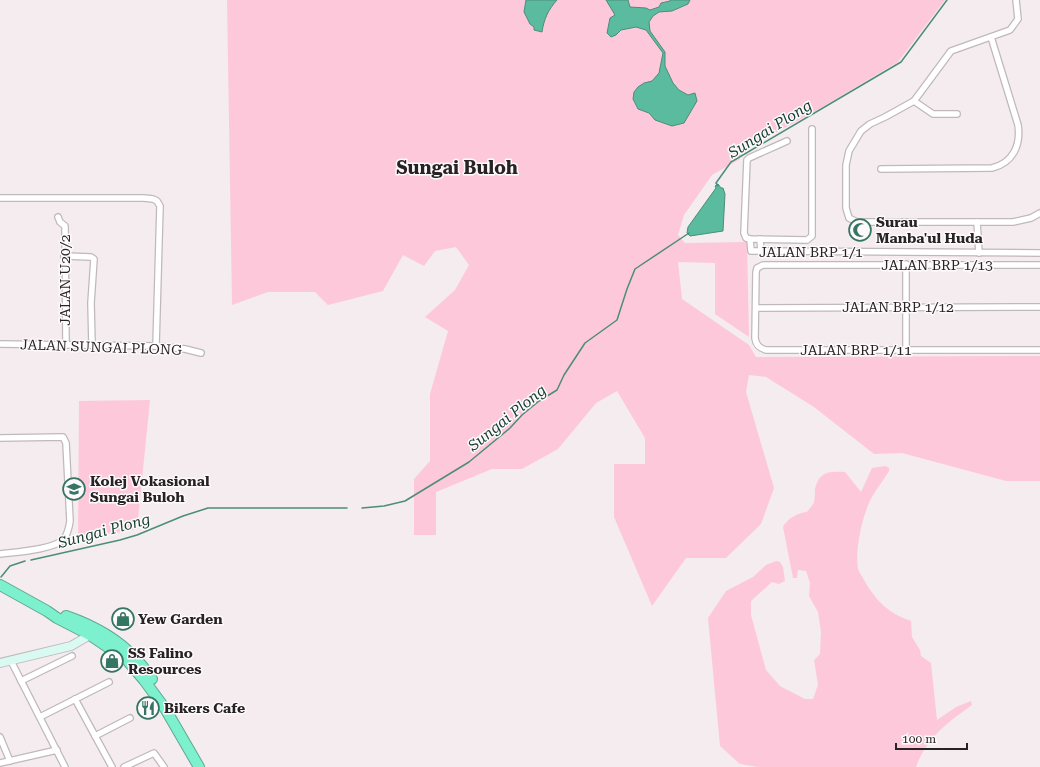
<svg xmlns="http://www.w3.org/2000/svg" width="1040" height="767" font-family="'Roboto Serif',serif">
<rect width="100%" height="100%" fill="#f4ecee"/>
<g fill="#fec8db">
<path d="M 227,0 L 945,0 L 898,62 L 814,112 L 740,152 L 740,159 L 712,175 L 684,215 L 678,235 L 685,243 L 747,242 L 749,337 L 715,314 L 715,263 L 678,262 L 682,299 L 749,345 L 756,357 L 1040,356 L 1040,481 L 1006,481 L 902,453 L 874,454 L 814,407 L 766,377 L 749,375 L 746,392 L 774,488 L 761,524 L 726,558 L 686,558 L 652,606 L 614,517 L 614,464 L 645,464 L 645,438 L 617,391 L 596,403 L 558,449 L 522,469 L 492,469 L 436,492 L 436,535 L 414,535 L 414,479 L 430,461 L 430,394 L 448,331 L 425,317 L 455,290 L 469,265 L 456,247 L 435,251 L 424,266 L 403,255 L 383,291 L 328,305 L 315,292 L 268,292 L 232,305 Z"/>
<path d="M 150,400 L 137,529 L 78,540 L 79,401 Z"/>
<path d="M 886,466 L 889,468 L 889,471 C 882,483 871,495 867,508 C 861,524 855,551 858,569 C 859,572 862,576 864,580 C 875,600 889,614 911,621 L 912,637 L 920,650 L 921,656 L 931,663 L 937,720 L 956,707 L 971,701 L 972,705 C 947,723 927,737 916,767 L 758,767 L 740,764 L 720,746 L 708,618 L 726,591 L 753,577 L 766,565 L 776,561 L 780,562 L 783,567 L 785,581 L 779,584 L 772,582 L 751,601 L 751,615 L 766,670 L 780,686 L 805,699 L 813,699 L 818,685 L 814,660 L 820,654 L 821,632 L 818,612 L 809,596 L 810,583 L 806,571 L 798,570 L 797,578 L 793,578 L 783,527 C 787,519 797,513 807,512 C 809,509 813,505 814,502 C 815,498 815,493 815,489 C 819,471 830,471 845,472 L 861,492 L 872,468 Z"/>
</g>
<g fill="#5abb9f" stroke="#4b8d7a">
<path d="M 526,0 L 557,0 C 548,10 544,19 542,32 L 534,30 L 534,27 L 530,24 L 524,12 Z"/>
<path d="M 606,0 L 628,0 L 630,7 L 646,8 L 650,10 L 659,7 L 661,3 L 670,1 L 670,0 L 690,0 L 688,4 L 672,11 L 659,12 L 653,16 L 649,22 L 650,31 L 665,52 L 665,66 L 673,83 L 679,90 L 688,95 L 695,93 L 697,101 L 684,123 L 672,126 L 655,120 L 649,113 L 638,109 L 633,99 L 634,92 L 638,87 L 644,83 L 652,81 L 659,73 L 663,53 L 646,30 L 636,27 L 621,30 L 616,35 L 611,37 L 607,33 L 610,18 L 615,15 Z"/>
<path d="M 718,184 L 721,188 L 723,188 L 725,194 L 723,231 L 690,236 L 687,233 L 688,227 L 716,188 L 715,186 Z"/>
</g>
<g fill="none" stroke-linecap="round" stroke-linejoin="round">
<g stroke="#4b8d7a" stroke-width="1.5">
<path d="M 718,186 L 716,183 L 731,162 L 901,62 L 947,0"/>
<path d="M 362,508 L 384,506 L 405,501 L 469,462 L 510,428 L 522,415 L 539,401 L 557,390 L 564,375 L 585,343 L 617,320 L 627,289 L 635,269 L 689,233"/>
<path d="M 31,560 L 120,540 L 137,535 L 183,516 L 208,508 L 347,508"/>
<path d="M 1,577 L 10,566 L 25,561"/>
</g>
<g stroke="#c0b8bb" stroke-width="8">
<g id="street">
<path d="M 1016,0 L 1018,19 L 1010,30 L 951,51 L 914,101 L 885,117 L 870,124 L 861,131 L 849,151 L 846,165 L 846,208 L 849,218 L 857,222 L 1013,222 L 1031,218 L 1040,213"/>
<path d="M 914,101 L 933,114 L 957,114"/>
<path d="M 787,141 L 749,158 L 747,160 L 744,233 L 746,238 L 750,239 L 807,240 L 812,236 L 812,129"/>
<path d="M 881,169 L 992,168 C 1013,163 1021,145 1018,125 L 991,37"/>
<path d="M 0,198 L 144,198 L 153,199 L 157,201 L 160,206 L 156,346"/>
<path d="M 58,217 L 60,222 L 65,226 L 66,345"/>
<path d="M 977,222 L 979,253"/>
<path d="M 750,239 L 751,251 L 1040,253"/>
<path d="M 760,239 L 761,251"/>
<path d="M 64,256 L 91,257 L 94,259 L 91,303 L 92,345"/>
<path d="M 1040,265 L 763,265 L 757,268 L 756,272 L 755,338 C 756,345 759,348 766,350 L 1040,350"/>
<path d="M 756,308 L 1040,307"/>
<path d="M 0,344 L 156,346 L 185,349 L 201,353"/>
<path d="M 906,350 L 906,264"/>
<path d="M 0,438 L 63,437 L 66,443 L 70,521 C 69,528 68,533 64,539 C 53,550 16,552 0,554"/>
<path d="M 11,661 L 65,767"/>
<path d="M 21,681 L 72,656"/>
<path d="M 75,699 L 112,767"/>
<path d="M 40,717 L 109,682"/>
<path d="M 95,736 L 130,718"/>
<path d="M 0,737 L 10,761"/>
<path d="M 0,763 L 57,750"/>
<path d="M 124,767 L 154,753 L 164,767"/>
</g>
</g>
<g stroke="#c0b8bb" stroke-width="10">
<path id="secondary" d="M 0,663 L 71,646 L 90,635"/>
</g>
<g stroke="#5fa892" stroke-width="12">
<g id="highway">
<path d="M 0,585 L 47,611 L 57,618 L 90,635 L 127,660 L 144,680 L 166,710 L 199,767"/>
<path d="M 66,616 C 92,625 118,639 136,659 C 142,665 147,672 152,679"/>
</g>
</g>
<use href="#street" stroke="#fff" stroke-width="5.5"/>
<use href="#secondary" stroke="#d8faf0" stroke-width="8"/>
<use href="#highway" stroke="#7df0ce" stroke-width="10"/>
</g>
<defs>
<g id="mosque-ring" transform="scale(1.15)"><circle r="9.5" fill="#fefafb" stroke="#357563" stroke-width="1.5"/><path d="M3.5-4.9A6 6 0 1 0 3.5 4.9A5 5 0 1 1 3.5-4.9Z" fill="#357563"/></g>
<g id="university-ring" transform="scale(1.15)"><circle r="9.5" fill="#fefafb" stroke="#357563" stroke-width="1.5"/><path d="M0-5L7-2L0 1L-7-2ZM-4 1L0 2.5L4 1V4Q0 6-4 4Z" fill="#357563"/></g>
<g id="shop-ring" transform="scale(1.15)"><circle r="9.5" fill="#fefafb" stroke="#357563" stroke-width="1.5"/><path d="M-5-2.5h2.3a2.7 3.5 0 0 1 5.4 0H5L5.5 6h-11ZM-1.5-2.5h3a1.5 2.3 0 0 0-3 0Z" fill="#357563"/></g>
<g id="restaurant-ring" transform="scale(1.15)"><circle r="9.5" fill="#fefafb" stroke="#357563" stroke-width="1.5"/><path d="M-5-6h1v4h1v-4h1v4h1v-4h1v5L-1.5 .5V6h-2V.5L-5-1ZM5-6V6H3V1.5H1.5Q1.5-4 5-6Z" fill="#357563"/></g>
</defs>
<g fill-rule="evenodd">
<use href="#mosque-ring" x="860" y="230"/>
<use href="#university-ring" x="74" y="489"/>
<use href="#shop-ring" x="123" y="619"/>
<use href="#shop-ring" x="112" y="661"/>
<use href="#restaurant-ring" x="148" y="708"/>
</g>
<g text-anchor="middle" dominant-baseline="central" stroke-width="3" stroke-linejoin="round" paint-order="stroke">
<g font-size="14" font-weight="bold" fill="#272324" stroke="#fefafb" text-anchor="start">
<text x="876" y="222">Surau<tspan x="876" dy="16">Manba'ul Huda</tspan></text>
<text x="90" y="481">Kolej Vokasional<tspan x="90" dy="16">Sungai Buloh</tspan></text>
<text x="138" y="619">Yew Garden</text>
<text x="128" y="653">SS Falino<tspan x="128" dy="16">Resources</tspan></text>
<text x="164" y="708">Bikers Cafe</text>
</g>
<g font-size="14" fill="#272324" stroke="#fefafb">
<text x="811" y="252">JALAN BRP 1/1</text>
<text x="937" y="265">JALAN BRP 1/13</text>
<text transform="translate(65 280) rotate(-90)">JALAN U20/2</text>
<text x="898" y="307">JALAN BRP 1/12</text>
<text transform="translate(101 347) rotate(2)">JALAN SUNGAI PLONG</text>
<text x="856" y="350">JALAN BRP 1/11</text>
</g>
<g font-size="15" font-style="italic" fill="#113d31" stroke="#fefafb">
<text transform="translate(770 129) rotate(-32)">Sungai Plong</text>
<text transform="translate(507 418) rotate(-39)">Sungai Plong</text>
<text transform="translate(104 531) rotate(-15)">Sungai Plong</text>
</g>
<g font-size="18" font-weight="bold" fill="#272324" stroke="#fefafb">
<text x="457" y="167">Sungai Buloh</text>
</g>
</g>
<path d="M896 743v6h71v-6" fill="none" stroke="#272324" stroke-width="2"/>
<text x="902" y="743" font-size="12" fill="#272324" stroke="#fefafb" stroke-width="3" paint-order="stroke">100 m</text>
</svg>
